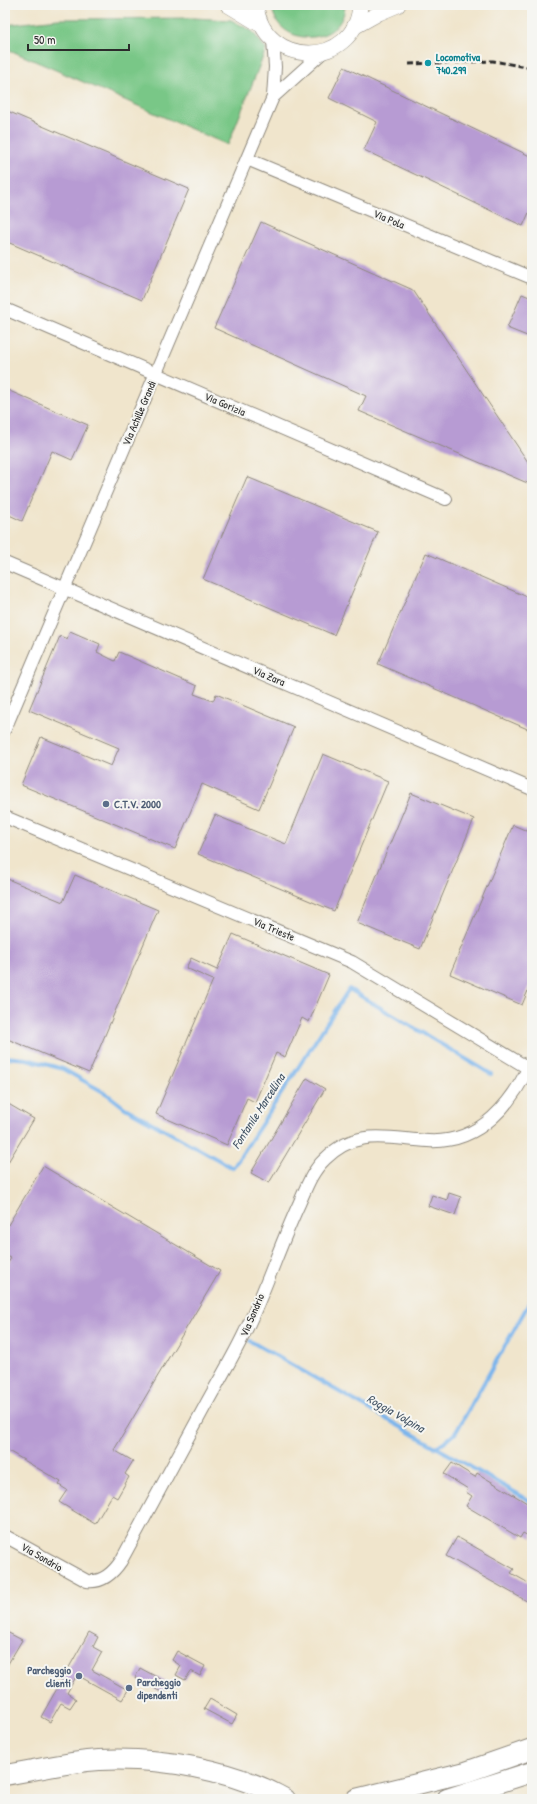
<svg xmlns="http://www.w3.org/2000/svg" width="537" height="1804" font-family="'Patrick Hand',sans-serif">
<rect width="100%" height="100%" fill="#f6f6f2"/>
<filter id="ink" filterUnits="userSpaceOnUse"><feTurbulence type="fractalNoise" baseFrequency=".025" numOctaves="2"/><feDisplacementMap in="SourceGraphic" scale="8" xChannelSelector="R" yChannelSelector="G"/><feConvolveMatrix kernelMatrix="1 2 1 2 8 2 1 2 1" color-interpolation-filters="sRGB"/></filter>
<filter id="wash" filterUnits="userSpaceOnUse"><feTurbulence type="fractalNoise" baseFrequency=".012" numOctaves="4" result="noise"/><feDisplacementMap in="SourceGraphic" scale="16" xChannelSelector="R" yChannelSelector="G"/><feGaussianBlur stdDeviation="0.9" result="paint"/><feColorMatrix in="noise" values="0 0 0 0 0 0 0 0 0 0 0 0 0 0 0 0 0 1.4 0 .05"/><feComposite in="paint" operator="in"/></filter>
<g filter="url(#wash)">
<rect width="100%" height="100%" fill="#f0e5cc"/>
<g fill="#79c787" stroke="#527959">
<path d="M 272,5 L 345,5 C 344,47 275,49 272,5 Z"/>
<path d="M 194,18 L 231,20 L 252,31 L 266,49 L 228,145 L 5,48 L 5,25 L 58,19 Z"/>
</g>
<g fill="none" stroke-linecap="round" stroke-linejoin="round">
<g stroke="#7cb5ec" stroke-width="4">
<path d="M 5,1057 L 27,1059 L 63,1069 L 107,1094 L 125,1108 L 233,1168 L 349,989 L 491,1074"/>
<path d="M 250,1341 L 532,1502"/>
<path d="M 436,1448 C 443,1441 451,1439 456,1432 L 532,1298"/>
</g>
</g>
<g id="blocks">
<g fill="#b79bd3">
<path d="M 344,67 L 532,157 L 532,206 L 523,226 L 364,150 L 377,122 L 329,98 Z"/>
<path d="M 5,110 L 189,189 L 142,300 L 5,241 Z"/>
<path d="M 261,222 L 413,290 L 532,468 L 532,485 L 359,411 L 366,396 L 214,328 Z"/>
<path d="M 522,294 L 532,298 L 532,338 L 507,328 Z"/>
<path d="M 5,389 L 88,425 L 72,460 L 52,451 L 22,521 L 5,513 Z"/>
<path d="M 247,477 L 378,532 L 334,635 L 203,579 Z"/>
<path d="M 426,553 L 532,599 L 532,731 L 378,664 Z"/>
<path d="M 70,631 L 100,644 L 97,652 L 115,661 L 119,652 L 197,686 L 194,694 L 213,701 L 216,694 L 294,727 L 259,809 L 202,784 L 175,849 L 21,785 L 41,737 L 111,766 L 119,748 L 29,710 L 60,636 L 67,639 Z"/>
<path d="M 323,754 L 388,781 L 334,911 L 198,854 L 215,815 L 286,844 Z"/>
<path d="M 411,793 L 474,819 L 420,949 L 357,923 Z"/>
<path d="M 513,825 L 532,833 L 532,981 L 522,1005 L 450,974 Z"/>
<path d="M 75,875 L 158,910 L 89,1073 L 5,1038 L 5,878 L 63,902 Z"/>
<path d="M 233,934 L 329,975 L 309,1022 L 302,1018 L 285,1057 L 276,1053 L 255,1102 L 247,1098 L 227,1145 L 156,1114 L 213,980 L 186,968 L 191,958 L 217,970 Z"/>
<path d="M 307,1078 L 325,1089 L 269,1183 L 251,1173 Z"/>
<path d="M 5,1102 L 34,1119 L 5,1167 Z"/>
<path d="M 43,1166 L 220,1271 L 114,1450 L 133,1461 L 125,1474 L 129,1477 L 117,1498 L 112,1495 L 95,1524 L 59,1502 L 67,1490 L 59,1485 L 61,1482 L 5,1449 L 5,1268 L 11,1258 L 5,1255 L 5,1230 Z"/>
<path d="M 449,1193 L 461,1197 L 455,1215 L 428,1206 L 432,1195 L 447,1200 Z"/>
<path d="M 452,1463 L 475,1477 L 477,1473 L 532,1506 L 532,1538 L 523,1533 L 520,1538 L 466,1506 L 472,1496 L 466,1492 L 468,1489 L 444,1474 Z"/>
<path d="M 457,1537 L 514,1569 L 511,1573 L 532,1585 L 532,1604 L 446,1556 Z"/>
<path d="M 5,1631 L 22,1640 L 5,1669 Z"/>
<path d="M 89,1632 L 98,1637 L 93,1647 L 102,1652 L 92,1670 L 128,1690 L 122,1700 L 77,1675 L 67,1693 L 76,1699 L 70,1708 L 61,1703 L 50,1722 L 41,1717 Z"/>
<path d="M 177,1651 L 205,1666 L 200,1676 L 191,1671 L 185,1680 L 176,1675 L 181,1666 L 172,1660 Z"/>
<path d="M 140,1668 L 168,1683 L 163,1693 L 135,1678 Z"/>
<path d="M 210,1699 L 237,1715 L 232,1724 L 204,1709 Z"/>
</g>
</g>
</g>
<g filter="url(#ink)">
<use href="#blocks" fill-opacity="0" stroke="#8e887c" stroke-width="1"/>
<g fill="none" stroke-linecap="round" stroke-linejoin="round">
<g stroke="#8e887c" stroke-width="14">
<g id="minor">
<path d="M 273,40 L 275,67 L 273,97 L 323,52"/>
<path d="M 247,159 L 532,278"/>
<path d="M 5,309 L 446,499"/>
<path d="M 5,563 L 532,789"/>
<path d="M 5,729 L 273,97"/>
<path d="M 5,817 L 352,962 L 528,1068"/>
<path d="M 5,1536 L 87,1581 C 102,1583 113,1573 121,1561 C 149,1509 177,1457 205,1406 C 218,1382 232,1359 244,1334 C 265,1292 279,1247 299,1204 C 306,1188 312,1171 325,1159 C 357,1127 389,1139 428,1141 C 480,1144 513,1103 532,1060"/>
</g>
</g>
<g stroke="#8e887c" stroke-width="16">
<g id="tertiary">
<path d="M 228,5 L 261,25"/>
<path d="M 256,5 C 263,69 356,69 360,5"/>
<path d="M 354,27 L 379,13 L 398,5"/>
</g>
</g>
<g stroke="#8e887c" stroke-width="22">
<g id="trunk">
<path d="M 5,1775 C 36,1770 67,1762 99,1760 C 159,1757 232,1769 285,1799"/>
<path d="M 356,1799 L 466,1772 L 532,1749"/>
<path d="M 447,1799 L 532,1772"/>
</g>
</g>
<use href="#minor" stroke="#fff" stroke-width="12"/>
<use href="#tertiary" stroke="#fff" stroke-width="15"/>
<use href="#trunk" stroke="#fff" stroke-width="20"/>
<path stroke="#2b2b2b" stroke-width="3" stroke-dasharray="6 3" stroke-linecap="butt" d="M 409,64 L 493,61 L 532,68"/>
</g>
</g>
<circle fill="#0f9aa8" stroke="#f6f6f2" stroke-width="1.5" cx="428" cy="63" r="4"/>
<g fill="#5c6f8a" stroke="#f6f6f2" stroke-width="1.5">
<circle cx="106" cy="804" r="4"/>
<circle cx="79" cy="1676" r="4"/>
<circle cx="129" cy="1688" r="4"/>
</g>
<g text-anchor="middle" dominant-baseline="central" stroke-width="4" stroke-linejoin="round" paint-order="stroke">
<g font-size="11" font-weight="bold" fill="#0d838f" stroke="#f6f6f2" text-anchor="start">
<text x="436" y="57">Locomotiva<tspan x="436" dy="13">740.299</tspan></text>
</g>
<g font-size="11" fill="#2b2b2b" stroke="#f6f6f2">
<text transform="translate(389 219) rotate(23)">Via Pola</text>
<text transform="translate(225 404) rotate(23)">Via Gorizia</text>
<text transform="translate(139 413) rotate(-67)">Via Achille Grandi</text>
<text transform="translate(269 676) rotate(23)">Via Zara</text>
<text transform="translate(274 929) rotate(23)">Via Trieste</text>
<text transform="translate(252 1315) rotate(-67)">Via Sondrio</text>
<text transform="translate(42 1557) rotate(30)">Via Sondrio</text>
</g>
<g font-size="11" font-weight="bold" fill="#4e5e75" stroke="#f6f6f2" text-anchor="start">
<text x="114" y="804">C.T.V. 2000</text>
<text x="71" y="1670" text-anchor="end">Parcheggio<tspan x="71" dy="13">clienti</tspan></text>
<text x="137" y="1682">Parcheggio<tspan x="137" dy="13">dipendenti</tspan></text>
</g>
<g font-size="12" font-style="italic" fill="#435465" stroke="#f6f6f2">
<text transform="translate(258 1111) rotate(-57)">Fontanile Marcellina</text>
<text transform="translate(396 1413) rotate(30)">Roggia Volpina</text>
</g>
</g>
<rect width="537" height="1804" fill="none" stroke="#f6f6f2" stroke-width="20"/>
<path d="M28 44v6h101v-6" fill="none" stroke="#2b2b2b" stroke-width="2"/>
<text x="34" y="44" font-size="12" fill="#2b2b2b" stroke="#f6f6f2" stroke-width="3" paint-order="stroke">50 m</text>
</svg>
